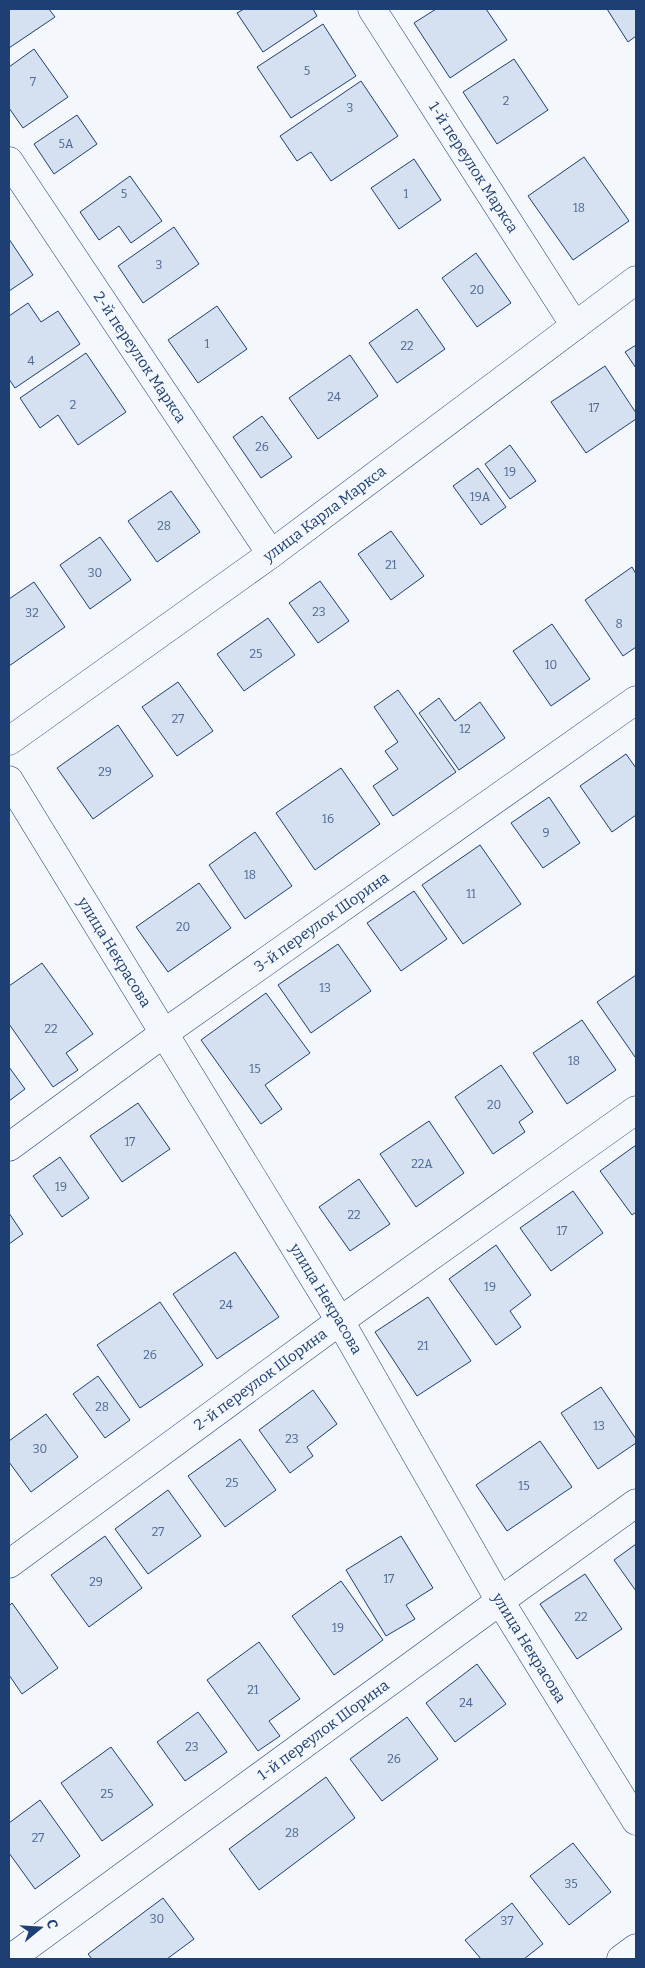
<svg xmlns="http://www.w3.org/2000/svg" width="645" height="1968" font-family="Bitter,serif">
<rect width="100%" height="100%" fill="#f4f7fb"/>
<g fill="#d5e0f0" stroke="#1d3f73">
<path d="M 9,9 L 49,9 L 55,17 L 9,48 Z"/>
<path d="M 244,9 L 313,9 L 317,16 L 263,52 L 237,13 Z"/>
<path d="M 436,9 L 486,9 L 507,40 L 450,78 L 414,23 Z"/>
<path d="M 607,9 L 636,9 L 636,36 L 628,42 Z"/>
<path d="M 323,24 L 356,76 L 291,118 L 257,67 Z"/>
<path d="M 34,49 L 68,97 L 23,128 L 9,108 L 9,67 Z"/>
<path d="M 514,59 L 548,110 L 497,144 L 463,92 Z"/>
<path d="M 361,81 L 398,136 L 331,181 L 311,152 L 297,161 L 280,136 Z"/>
<path d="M 77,115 L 97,144 L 54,174 L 34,144 Z"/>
<path d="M 584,157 L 629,221 L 573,260 L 528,196 Z"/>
<path d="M 414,159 L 441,200 L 399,229 L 371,188 Z"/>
<path d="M 130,176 L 162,221 L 131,243 L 119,226 L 99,240 L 80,212 Z"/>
<path d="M 174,227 L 199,264 L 143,303 L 118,266 Z"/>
<path d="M 9,239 L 33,275 L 9,291 Z"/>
<path d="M 476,253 L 511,303 L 477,327 L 442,278 Z"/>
<path d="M 28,303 L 41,322 L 58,311 L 80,344 L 15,388 L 9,379 L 9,316 Z"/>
<path d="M 217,306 L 247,349 L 198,383 L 168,340 Z"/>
<path d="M 417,309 L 445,349 L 397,383 L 369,343 Z"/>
<path d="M 636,345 L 636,368 L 625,352 Z"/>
<path d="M 86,353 L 126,412 L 78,445 L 58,415 L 40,428 L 20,398 Z"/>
<path d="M 350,355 L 378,396 L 318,439 L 289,398 Z"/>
<path d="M 605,366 L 636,413 L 636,419 L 586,453 L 551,402 Z"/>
<path d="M 262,416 L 292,457 L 261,478 L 233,437 Z"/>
<path d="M 510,445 L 536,481 L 510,499 L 485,464 Z"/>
<path d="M 478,468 L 506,507 L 481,525 L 453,486 Z"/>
<path d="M 171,491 L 200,532 L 157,562 L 128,521 Z"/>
<path d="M 391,531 L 424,576 L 391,600 L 358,554 Z"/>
<path d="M 100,537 L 131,580 L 90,609 L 60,565 Z"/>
<path d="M 632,567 L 636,574 L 636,647 L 623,656 L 585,600 Z"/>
<path d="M 320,581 L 349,621 L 318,643 L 289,603 Z"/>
<path d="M 34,582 L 65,627 L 9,666 L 9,599 Z"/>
<path d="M 268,618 L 295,655 L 244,691 L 217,654 Z"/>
<path d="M 552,624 L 590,679 L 551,706 L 513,651 Z"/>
<path d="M 178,682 L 213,731 L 177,756 L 142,707 Z"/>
<path d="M 398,690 L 456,772 L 393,816 L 373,786 L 398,769 L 385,751 L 398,742 L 374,707 Z"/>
<path d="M 439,698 L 455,721 L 480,702 L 505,738 L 459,770 L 419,713 Z"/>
<path d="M 118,725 L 153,776 L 93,819 L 57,768 Z"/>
<path d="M 626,754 L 636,768 L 636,815 L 612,832 L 580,786 Z"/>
<path d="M 341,768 L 380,824 L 315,870 L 276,813 Z"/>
<path d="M 549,797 L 580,843 L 543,868 L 511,823 Z"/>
<path d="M 255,832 L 292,886 L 245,919 L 209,865 Z"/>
<path d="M 480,845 L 521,904 L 463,944 L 422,885 Z"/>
<path d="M 199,883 L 231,928 L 168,972 L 136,927 Z"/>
<path d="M 414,891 L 447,939 L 401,971 L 367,923 Z"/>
<path d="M 338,944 L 371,991 L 311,1033 L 278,985 Z"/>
<path d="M 42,963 L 93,1034 L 66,1053 L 78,1070 L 53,1087 L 9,1024 L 9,986 Z"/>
<path d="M 636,975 L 636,1056 L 635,1057 L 597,1002 Z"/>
<path d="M 266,993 L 310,1053 L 265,1085 L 282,1109 L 261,1124 L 201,1040 Z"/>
<path d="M 582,1020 L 616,1070 L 567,1104 L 533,1053 Z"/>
<path d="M 501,1065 L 533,1112 L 519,1122 L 525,1132 L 493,1154 L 455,1097 Z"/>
<path d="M 9,1067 L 25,1089 L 9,1101 Z"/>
<path d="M 138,1103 L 170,1149 L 122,1182 L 90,1136 Z"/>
<path d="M 429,1121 L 464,1173 L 416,1207 L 380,1154 Z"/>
<path d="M 636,1145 L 636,1212 L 632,1215 L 600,1171 Z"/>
<path d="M 60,1157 L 89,1198 L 62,1217 L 33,1176 Z"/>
<path d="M 359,1179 L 390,1224 L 350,1251 L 319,1207 Z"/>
<path d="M 573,1191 L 603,1233 L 551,1271 L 520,1228 Z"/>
<path d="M 9,1213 L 23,1234 L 9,1244 Z"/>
<path d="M 496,1245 L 531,1295 L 510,1311 L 521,1327 L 496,1345 L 449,1279 Z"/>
<path d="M 235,1252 L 279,1317 L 217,1359 L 173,1294 Z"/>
<path d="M 428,1297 L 471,1361 L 417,1396 L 375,1332 Z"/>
<path d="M 160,1302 L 203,1365 L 140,1408 L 97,1345 Z"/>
<path d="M 98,1376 L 130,1420 L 105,1438 L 73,1394 Z"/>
<path d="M 601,1387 L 636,1439 L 636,1443 L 598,1469 L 561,1413 Z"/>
<path d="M 313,1390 L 337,1424 L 307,1447 L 313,1456 L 290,1473 L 259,1430 Z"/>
<path d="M 46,1414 L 78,1457 L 31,1492 L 9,1462 L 9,1441 Z"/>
<path d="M 240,1439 L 276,1490 L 225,1527 L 188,1476 Z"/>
<path d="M 540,1441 L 572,1487 L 507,1531 L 476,1485 Z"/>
<path d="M 168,1490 L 201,1536 L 148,1574 L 115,1529 Z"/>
<path d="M 105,1536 L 142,1588 L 89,1627 L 51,1575 Z"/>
<path d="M 401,1536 L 433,1588 L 406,1605 L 415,1619 L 386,1636 L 346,1570 Z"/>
<path d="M 636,1544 L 636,1591 L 614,1560 Z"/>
<path d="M 585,1574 L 622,1629 L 577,1659 L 540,1604 Z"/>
<path d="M 341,1581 L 383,1640 L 334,1675 L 292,1616 Z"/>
<path d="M 12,1603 L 58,1668 L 22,1694 L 9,1675 L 9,1606 Z"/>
<path d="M 259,1642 L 300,1699 L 269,1721 L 280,1736 L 258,1751 L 207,1680 Z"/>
<path d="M 477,1664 L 506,1704 L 455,1742 L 426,1703 Z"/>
<path d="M 198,1712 L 227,1752 L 185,1781 L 157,1742 Z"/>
<path d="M 407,1717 L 438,1759 L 382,1801 L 350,1759 Z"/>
<path d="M 111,1747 L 153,1805 L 102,1841 L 61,1783 Z"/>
<path d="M 326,1777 L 355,1818 L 259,1890 L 229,1849 Z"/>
<path d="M 40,1800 L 80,1856 L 35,1889 L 9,1853 L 9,1823 Z"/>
<path d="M 573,1843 L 611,1892 L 569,1925 L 530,1876 Z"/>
<path d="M 163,1898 L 194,1939 L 167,1959 L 92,1959 L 88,1954 Z"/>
<path d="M 512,1903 L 543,1944 L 524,1959 L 481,1959 L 465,1940 Z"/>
</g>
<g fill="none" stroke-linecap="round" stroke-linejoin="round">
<g stroke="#1d3f73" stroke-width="29">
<g id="minor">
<path id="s1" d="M 372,9 L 575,326"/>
<path id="s2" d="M 9,161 L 271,554"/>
<path id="s3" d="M 9,741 L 271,554 L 636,280"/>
<path id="s4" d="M 9,780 L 340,1321 L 500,1601 L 636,1821"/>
<path id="s5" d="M 9,1147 L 163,1034 L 636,700"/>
<path id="s6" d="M 9,1564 L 340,1321 L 636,1110"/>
<path id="s7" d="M 10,1959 L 500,1601 L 636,1503"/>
<path d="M 621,1959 L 636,1948"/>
</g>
</g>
<use href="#minor" stroke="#f4f7fb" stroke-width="28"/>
</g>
<g text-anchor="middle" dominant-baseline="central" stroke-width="4" stroke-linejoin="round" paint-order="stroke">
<g font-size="12" fill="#4b6792">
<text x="307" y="71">5</text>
<text x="33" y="82">7</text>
<text x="506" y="101">2</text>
<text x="350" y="108">3</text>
<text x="66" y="144">5А</text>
<text x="124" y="194">5</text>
<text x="406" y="194">1</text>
<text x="579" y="208">18</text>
<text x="159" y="265">3</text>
<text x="477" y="290">20</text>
<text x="207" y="344">1</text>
<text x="407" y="346">22</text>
<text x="31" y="361">4</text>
<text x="334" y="397">24</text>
<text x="73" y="405">2</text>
<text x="594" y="408">17</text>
<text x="262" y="447">26</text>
<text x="510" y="472">19</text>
<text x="480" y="497">19А</text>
<text x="164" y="526">28</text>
<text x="391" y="565">21</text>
<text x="95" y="573">30</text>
<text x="319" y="612">23</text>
<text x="32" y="613">32</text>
<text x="619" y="624">8</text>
<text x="256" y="654">25</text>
<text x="551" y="665">10</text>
<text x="178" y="719">27</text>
<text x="465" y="729">12</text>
<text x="105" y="772">29</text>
<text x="328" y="819">16</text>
<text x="546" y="833">9</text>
<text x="250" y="875">18</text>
<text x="471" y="894">11</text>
<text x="183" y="927">20</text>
<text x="325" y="988">13</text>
<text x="51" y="1029">22</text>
<text x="574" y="1061">18</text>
<text x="255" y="1069">15</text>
<text x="494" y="1105">20</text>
<text x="130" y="1142">17</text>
<text x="422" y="1164">22А</text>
<text x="61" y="1187">19</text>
<text x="354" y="1215">22</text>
<text x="562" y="1231">17</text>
<text x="490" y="1287">19</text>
<text x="226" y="1305">24</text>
<text x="423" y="1346">21</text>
<text x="150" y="1355">26</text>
<text x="102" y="1407">28</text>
<text x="599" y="1426">13</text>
<text x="292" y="1439">23</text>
<text x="40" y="1449">30</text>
<text x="232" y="1483">25</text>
<text x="524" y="1486">15</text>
<text x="158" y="1532">27</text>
<text x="389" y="1579">17</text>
<text x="96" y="1582">29</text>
<text x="581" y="1617">22</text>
<text x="338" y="1628">19</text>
<text x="253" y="1690">21</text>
<text x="466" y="1703">24</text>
<text x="192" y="1747">23</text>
<text x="394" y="1759">26</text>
<text x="107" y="1794">25</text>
<text x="292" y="1833">28</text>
<text x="38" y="1838">27</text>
<text x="571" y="1884">35</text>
<text x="157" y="1919">30</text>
<text x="507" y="1921">37</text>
</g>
<g font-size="15" fill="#1d3f73" stroke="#f4f7fb">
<text stroke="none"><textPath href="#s1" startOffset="188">1-й переулок Маркса</textPath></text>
<text stroke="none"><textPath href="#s2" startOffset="236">2-й переулок Маркса</textPath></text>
<text stroke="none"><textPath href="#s3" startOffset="389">улица Карла Маркса</textPath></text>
<text stroke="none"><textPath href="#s5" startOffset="385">3-й переулок Шорина</textPath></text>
<text stroke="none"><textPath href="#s4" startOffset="202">улица Некрасова</textPath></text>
<text stroke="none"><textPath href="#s4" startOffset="608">улица Некрасова</textPath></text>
<text stroke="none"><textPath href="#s6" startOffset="312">2-й переулок Шорина</textPath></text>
<text stroke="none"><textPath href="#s4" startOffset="1012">улица Некрасова</textPath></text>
<text stroke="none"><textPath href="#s7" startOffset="388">1-й переулок Шорина</textPath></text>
</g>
</g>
<rect width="645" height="1968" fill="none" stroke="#1d3f73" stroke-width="20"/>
<g transform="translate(40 1928) rotate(72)" stroke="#f4f7fb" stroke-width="4" paint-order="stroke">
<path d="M0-4L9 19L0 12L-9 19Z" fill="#1d3f73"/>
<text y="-8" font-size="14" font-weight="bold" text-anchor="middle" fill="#1d3f73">С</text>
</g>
</svg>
